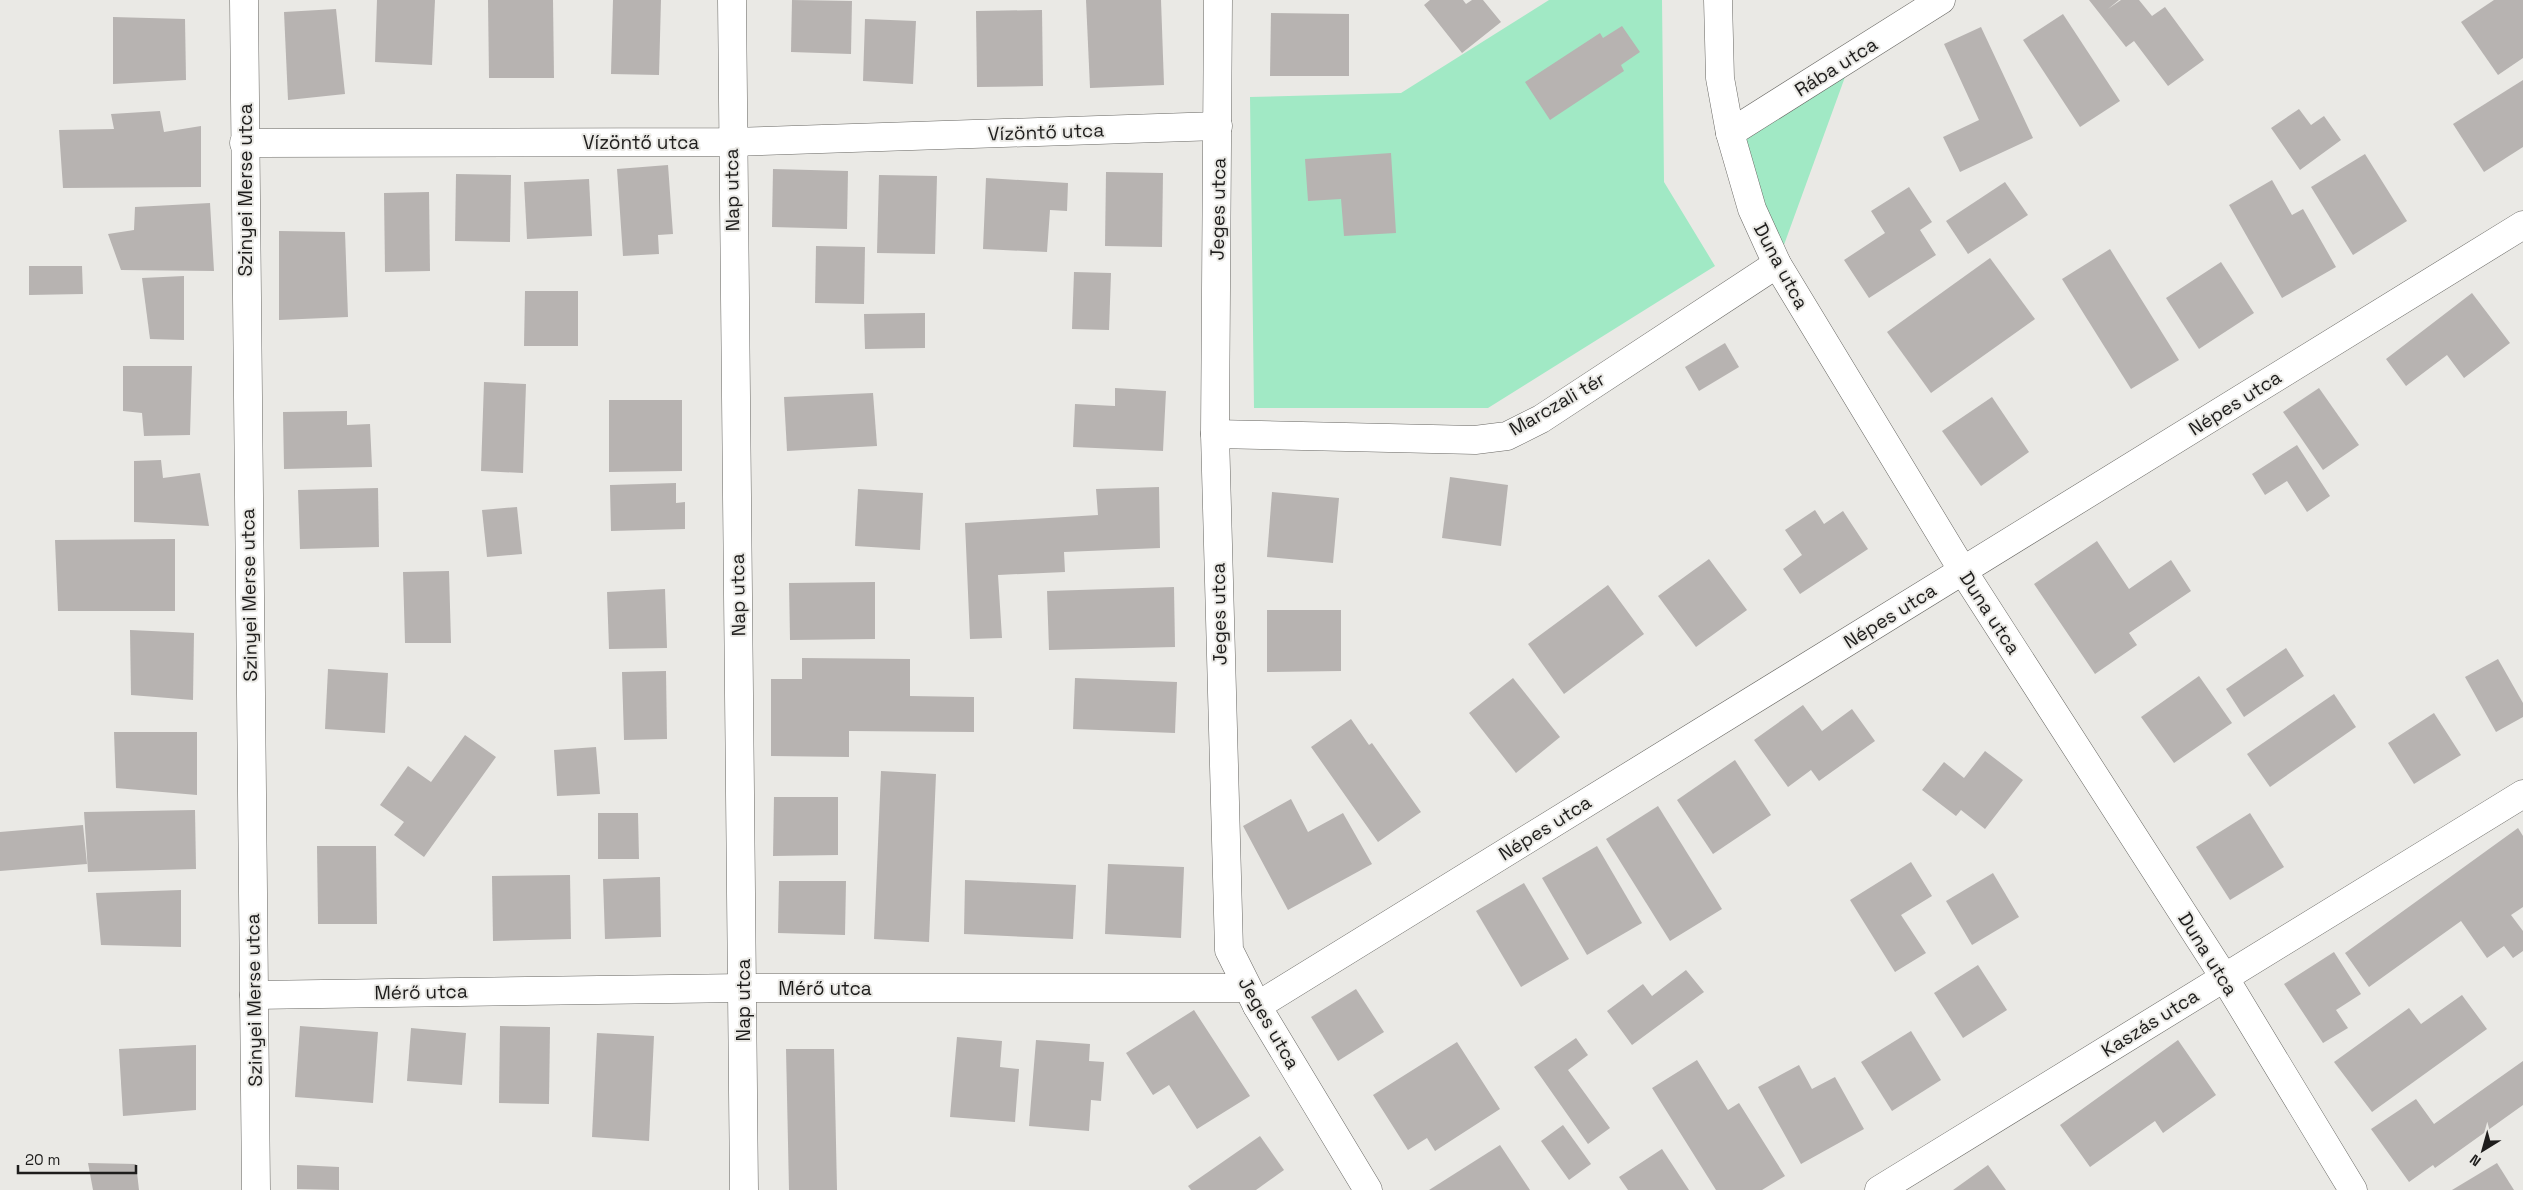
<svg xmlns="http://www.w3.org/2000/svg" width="2523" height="1190" font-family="'Space Grotesk',sans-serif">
<rect width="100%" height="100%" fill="#eae9e5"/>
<g fill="#a1e9c5">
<path d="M 1549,0 L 1662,0 L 1664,182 L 1715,266 L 1488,408 L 1254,408 L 1250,97 L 1401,93 Z"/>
<path d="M 1853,55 L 1777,264 L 1730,133 Z"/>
</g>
<g fill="#b7b3b1">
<path d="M 377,0 L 435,0 L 432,65 L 375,62 Z"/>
<path d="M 488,0 L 553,0 L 554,78 L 489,78 Z"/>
<path d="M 613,0 L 661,0 L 659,75 L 611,74 Z"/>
<path d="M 792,0 L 852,1 L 851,54 L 791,52 Z"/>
<path d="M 1086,0 L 1161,0 L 1164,85 L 1090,88 Z"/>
<path d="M 1430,0 L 1463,0 L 1466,4 L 1472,0 L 1483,0 L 1501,22 L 1462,53 L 1424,5 Z"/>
<path d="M 2089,0 L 2119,0 L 2108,9 L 2121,0 L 2139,0 L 2152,16 L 2165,7 L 2204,60 L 2168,86 L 2134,41 L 2126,47 Z"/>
<path d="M 2494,0 L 2523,0 L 2523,58 L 2498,75 L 2461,22 Z"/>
<path d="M 336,9 L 345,94 L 288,100 L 284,12 Z"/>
<path d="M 1042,10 L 1043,86 L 977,87 L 976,11 Z"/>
<path d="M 1271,13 L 1349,14 L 1349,76 L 1270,76 Z"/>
<path d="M 2063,14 L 2120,101 L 2080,127 L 2023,40 Z"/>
<path d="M 113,17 L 185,19 L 186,80 L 113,84 Z"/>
<path d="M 865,19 L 916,21 L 913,84 L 863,81 Z"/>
<path d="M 1622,26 L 1640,52 L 1621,65 L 1624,71 L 1550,120 L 1525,82 L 1600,33 L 1603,38 Z"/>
<path d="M 1981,27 L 2033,138 L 1960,172 L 1943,137 L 1979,120 L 1944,44 Z"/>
<path d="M 2523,80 L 2523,147 L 2484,172 L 2453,124 Z"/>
<path d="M 2299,109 L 2311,125 L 2324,116 L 2341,140 L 2300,170 L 2271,128 Z"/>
<path d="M 160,111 L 164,132 L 201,126 L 201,187 L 63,188 L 59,130 L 114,129 L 111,114 Z"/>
<path d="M 1391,153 L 1396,233 L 1344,236 L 1341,199 L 1308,201 L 1305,159 Z"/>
<path d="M 2365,154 L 2407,221 L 2353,255 L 2311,187 Z"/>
<path d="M 668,165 L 673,234 L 658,235 L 659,254 L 623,256 L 617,169 Z"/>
<path d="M 773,169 L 848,171 L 847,229 L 772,227 Z"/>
<path d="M 1106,172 L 1163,173 L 1162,247 L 1105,246 Z"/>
<path d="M 456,174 L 511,175 L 510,242 L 455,241 Z"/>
<path d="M 879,175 L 937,176 L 935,254 L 877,253 Z"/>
<path d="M 986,178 L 1068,183 L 1067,211 L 1050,210 L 1047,252 L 983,249 Z"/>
<path d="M 589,179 L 592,236 L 527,239 L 524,182 Z"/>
<path d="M 2272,180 L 2292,215 L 2303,209 L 2336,267 L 2282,298 L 2229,205 Z"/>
<path d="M 2005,182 L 2028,215 L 1968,254 L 1946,221 Z"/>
<path d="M 1909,187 L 1932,222 L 1920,230 L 1936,255 L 1869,298 L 1844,260 L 1885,233 L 1871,211 Z"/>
<path d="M 429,192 L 430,271 L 385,272 L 384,193 Z"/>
<path d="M 210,203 L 214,271 L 121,270 L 108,234 L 134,230 L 135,207 Z"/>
<path d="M 279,231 L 345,232 L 348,317 L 279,320 Z"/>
<path d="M 816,246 L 865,247 L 864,304 L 815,303 Z"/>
<path d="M 2110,249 L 2179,360 L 2131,389 L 2062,279 Z"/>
<path d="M 1990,258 L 2035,319 L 1931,393 L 1887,332 Z"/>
<path d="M 2221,262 L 2254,313 L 2199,349 L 2166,298 Z"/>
<path d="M 29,266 L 82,266 L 83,294 L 29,295 Z"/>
<path d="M 1074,272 L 1111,273 L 1109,330 L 1072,329 Z"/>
<path d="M 184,276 L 184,340 L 150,339 L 142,278 Z"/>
<path d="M 525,291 L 578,291 L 578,346 L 524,346 Z"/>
<path d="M 2472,293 L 2510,343 L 2464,378 L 2447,355 L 2406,386 L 2386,359 Z"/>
<path d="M 925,313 L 925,348 L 865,349 L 864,314 Z"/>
<path d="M 1725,343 L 1739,367 L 1699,391 L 1685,367 Z"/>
<path d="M 123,366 L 192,366 L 190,435 L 144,436 L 142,413 L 123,411 Z"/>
<path d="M 484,382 L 526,384 L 523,473 L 481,471 Z"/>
<path d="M 1115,388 L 1166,391 L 1163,451 L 1073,447 L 1075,404 L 1115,406 Z"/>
<path d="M 2319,388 L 2359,445 L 2323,470 L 2283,412 Z"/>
<path d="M 873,393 L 877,446 L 787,451 L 784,397 Z"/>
<path d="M 1992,397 L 2029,452 L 1981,486 L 1942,431 Z"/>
<path d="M 609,400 L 682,400 L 682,471 L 609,472 Z"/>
<path d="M 347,411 L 347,425 L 370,424 L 372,467 L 284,469 L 283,412 Z"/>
<path d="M 2297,445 L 2330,496 L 2307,512 L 2287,481 L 2265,495 L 2252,474 Z"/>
<path d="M 161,460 L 163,478 L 200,473 L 209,526 L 134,522 L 134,461 Z"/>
<path d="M 1450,477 L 1508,485 L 1501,546 L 1442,538 Z"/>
<path d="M 676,483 L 676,503 L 685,502 L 685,529 L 611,531 L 610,485 Z"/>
<path d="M 1159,487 L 1160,548 L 1064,552 L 1065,572 L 998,575 L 1002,638 L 970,639 L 965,523 L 1098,515 L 1096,489 Z"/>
<path d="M 378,488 L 379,547 L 300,549 L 298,490 Z"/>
<path d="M 858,489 L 923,493 L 920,550 L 855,546 Z"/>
<path d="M 1272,492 L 1339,498 L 1333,563 L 1267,557 Z"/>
<path d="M 517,507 L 522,554 L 487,557 L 482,510 Z"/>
<path d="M 1815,510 L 1824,524 L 1843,511 L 1868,549 L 1800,594 L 1783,569 L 1802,555 L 1785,530 Z"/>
<path d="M 175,539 L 175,611 L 58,611 L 55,540 Z"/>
<path d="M 2097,541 L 2129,589 L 2171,560 L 2191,591 L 2129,633 L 2137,645 L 2095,674 L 2034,584 Z"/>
<path d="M 1709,559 L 1747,610 L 1696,647 L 1658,596 Z"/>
<path d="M 449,571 L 451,643 L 405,643 L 403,572 Z"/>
<path d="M 875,582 L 875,639 L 790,640 L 789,583 Z"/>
<path d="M 1608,585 L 1644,634 L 1564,694 L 1528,644 Z"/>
<path d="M 1174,587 L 1175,647 L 1049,650 L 1047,591 Z"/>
<path d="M 665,589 L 667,648 L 609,649 L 607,592 Z"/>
<path d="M 1267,610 L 1341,610 L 1341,671 L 1267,672 Z"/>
<path d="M 130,630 L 194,633 L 193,700 L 131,695 Z"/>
<path d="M 2286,648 L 2304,676 L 2244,717 L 2226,689 Z"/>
<path d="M 802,658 L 910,659 L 910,696 L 974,697 L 974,732 L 849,731 L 849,757 L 771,756 L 771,679 L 802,679 Z"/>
<path d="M 2498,659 L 2523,703 L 2523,717 L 2496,732 L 2465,677 Z"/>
<path d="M 328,669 L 388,673 L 385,733 L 325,729 Z"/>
<path d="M 666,671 L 667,739 L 624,740 L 622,672 Z"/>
<path d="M 2199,676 L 2232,723 L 2174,763 L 2141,717 Z"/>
<path d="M 1075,678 L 1177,682 L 1175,733 L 1073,729 Z"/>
<path d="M 1513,678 L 1560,737 L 1516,773 L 1469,713 Z"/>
<path d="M 2334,694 L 2356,727 L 2270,787 L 2247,754 Z"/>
<path d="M 1803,705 L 1822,731 L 1852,709 L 1875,741 L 1819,781 L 1811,770 L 1788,787 L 1754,740 Z"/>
<path d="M 2434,713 L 2461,755 L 2414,784 L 2388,743 Z"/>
<path d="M 1351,719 L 1369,745 L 1372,743 L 1421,812 L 1378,842 L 1311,747 Z"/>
<path d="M 114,732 L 197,732 L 197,795 L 116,788 Z"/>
<path d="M 465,735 L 496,757 L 424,857 L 394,835 L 404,822 L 380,805 L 408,766 L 431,782 Z"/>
<path d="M 596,747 L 600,794 L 557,796 L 554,750 Z"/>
<path d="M 1985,751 L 2023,780 L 1985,829 L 1961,810 L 1956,816 L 1922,790 L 1944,762 L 1964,778 Z"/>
<path d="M 1735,760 L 1771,815 L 1713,854 L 1677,800 Z"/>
<path d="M 881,771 L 936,774 L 929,942 L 874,939 Z"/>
<path d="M 774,797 L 838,797 L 838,855 L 773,856 Z"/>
<path d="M 1291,799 L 1308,832 L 1343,813 L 1372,864 L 1288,910 L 1243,826 Z"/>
<path d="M 1658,806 L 1722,909 L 1670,941 L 1606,839 Z"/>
<path d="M 195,810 L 196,869 L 88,872 L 84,812 Z"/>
<path d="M 598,813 L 638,813 L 639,859 L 598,859 Z"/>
<path d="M 2250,813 L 2284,867 L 2230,900 L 2196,847 Z"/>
<path d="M 83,825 L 87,864 L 0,871 L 0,832 Z"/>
<path d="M 2518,828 L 2523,836 L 2523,907 L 2511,915 L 2523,931 L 2523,951 L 2513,958 L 2504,946 L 2487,958 L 2461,921 L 2369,987 L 2345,953 Z"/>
<path d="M 317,846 L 376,846 L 377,924 L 318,924 Z"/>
<path d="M 1597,846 L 1642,923 L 1587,955 L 1542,878 Z"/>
<path d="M 1911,862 L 1932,896 L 1901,915 L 1926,953 L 1895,972 L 1850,900 Z"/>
<path d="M 1108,864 L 1184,867 L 1181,938 L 1105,934 Z"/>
<path d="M 1993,873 L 2019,917 L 1972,945 L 1946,901 Z"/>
<path d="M 570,875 L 571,939 L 493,941 L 492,876 Z"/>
<path d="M 660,877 L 661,937 L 605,939 L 603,879 Z"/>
<path d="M 965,880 L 1076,885 L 1073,939 L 964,934 Z"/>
<path d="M 779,881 L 846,881 L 845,935 L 778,933 Z"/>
<path d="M 1524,883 L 1569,959 L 1521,987 L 1476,911 Z"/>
<path d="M 181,890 L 181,947 L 101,945 L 96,893 Z"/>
<path d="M 2334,952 L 2361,994 L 2336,1010 L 2348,1028 L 2323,1043 L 2284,984 Z"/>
<path d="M 1978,965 L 2007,1010 L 1963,1038 L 1934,993 Z"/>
<path d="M 1686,970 L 1704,992 L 1632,1045 L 1607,1011 L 1643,984 L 1652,996 Z"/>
<path d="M 1356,989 L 1384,1032 L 1338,1061 L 1311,1017 Z"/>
<path d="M 2462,995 L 2487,1029 L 2372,1112 L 2334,1062 L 2409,1008 L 2421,1024 Z"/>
<path d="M 1194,1010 L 1250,1096 L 1197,1129 L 1169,1085 L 1153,1095 L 1126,1053 Z"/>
<path d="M 300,1026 L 378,1032 L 373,1103 L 295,1097 Z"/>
<path d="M 500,1026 L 550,1027 L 549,1104 L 499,1103 Z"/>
<path d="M 411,1028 L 466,1033 L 462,1085 L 407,1081 Z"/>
<path d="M 1911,1031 L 1941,1080 L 1892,1111 L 1861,1062 Z"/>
<path d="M 597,1033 L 654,1036 L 649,1141 L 592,1137 Z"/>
<path d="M 957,1037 L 1002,1041 L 1000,1067 L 1019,1069 L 1015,1122 L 950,1117 Z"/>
<path d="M 1576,1038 L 1588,1055 L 1568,1070 L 1610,1128 L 1588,1144 L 1534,1067 Z"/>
<path d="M 1036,1040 L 1090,1044 L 1089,1061 L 1104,1062 L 1101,1101 L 1091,1100 L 1089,1131 L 1029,1126 Z"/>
<path d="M 2178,1040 L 2216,1095 L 2163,1133 L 2155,1121 L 2090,1167 L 2060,1125 Z"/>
<path d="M 1457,1042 L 1500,1109 L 1435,1151 L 1427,1138 L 1408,1150 L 1373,1095 Z"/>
<path d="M 196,1045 L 196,1110 L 123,1116 L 119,1049 Z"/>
<path d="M 786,1049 L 834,1049 L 837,1190 L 789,1190 Z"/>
<path d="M 1697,1060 L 1728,1110 L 1739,1103 L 1785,1176 L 1762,1190 L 1716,1190 L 1652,1088 Z"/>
<path d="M 2523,1061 L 2523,1105 L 2435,1168 L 2433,1165 L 2409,1182 L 2371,1129 L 2416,1099 L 2434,1124 Z"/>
<path d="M 1799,1065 L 1812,1089 L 1835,1077 L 1864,1129 L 1801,1164 L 1758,1087 Z"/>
<path d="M 1563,1125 L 1591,1164 L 1569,1180 L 1541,1141 Z"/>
<path d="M 1260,1136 L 1284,1170 L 1256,1190 L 1191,1190 L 1188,1186 Z"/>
<path d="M 1500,1145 L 1530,1190 L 1429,1190 Z"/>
<path d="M 1662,1149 L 1689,1190 L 1628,1190 L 1619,1177 Z"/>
<path d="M 88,1163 L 136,1164 L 139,1190 L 93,1190 Z"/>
<path d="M 2497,1163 L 2514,1190 L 2452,1190 Z"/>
<path d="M 297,1165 L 339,1167 L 339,1190 L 297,1189 Z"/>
<path d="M 1988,1165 L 2006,1190 L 1953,1190 Z"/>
</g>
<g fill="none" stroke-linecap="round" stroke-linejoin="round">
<g stroke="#686763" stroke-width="29">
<g id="minor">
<path d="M 244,0 L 256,1190"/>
<path d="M 732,0 L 744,1190"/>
<path d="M 1218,0 L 1215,434 L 1229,950 L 1257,1006 L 1368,1190"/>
<path d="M 1718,0 L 1720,78 L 1730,133 L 1752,209 L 1777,264 L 1963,571 L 2224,977 L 2353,1190"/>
<path d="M 1730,133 L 1941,0"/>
<path d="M 244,143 L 732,142 L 1218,126"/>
<path d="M 1215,434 L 1475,440 L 1507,436 L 1541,419 L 1777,264"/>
<path d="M 254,995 L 743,988 L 1247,988"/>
<path d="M 1257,1006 L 2523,225"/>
<path d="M 1879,1190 L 2523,794"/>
</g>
</g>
<use href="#minor" stroke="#fff" stroke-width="28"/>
</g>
<g text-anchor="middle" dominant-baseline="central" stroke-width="4" stroke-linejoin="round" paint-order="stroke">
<g font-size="19" fill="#1e1d1c" stroke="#eae9e5">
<text transform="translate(1836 67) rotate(-32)">Rába utca</text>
<text transform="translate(1046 132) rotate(-2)">Vízöntő utca</text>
<text x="641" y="142">Vízöntő utca</text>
<text transform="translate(245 190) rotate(-90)">Szinyei Merse utca</text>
<text transform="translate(732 190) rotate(-91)">Nap utca</text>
<text transform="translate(1218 209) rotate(-89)">Jeges utca</text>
<text transform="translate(1781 266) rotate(62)">Duna utca</text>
<text transform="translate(2235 403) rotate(-32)">Népes utca</text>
<text transform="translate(1557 404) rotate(-30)">Marczali tér</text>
<text transform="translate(249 595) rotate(-91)">Szinyei Merse utca</text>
<text transform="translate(738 595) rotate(-91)">Nap utca</text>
<text transform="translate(1990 613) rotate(57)">Duna utca</text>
<text transform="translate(1219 614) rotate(-91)">Jeges utca</text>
<text transform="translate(1890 616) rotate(-32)">Népes utca</text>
<text transform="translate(1545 828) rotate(-32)">Népes utca</text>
<text transform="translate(2208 954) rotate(58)">Duna utca</text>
<text x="825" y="988">Mérő utca</text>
<text transform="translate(421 992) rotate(-1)">Mérő utca</text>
<text transform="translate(254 1000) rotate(-91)">Szinyei Merse utca</text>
<text transform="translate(743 1000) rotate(-90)">Nap utca</text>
<text transform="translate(1269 1023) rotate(60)">Jeges utca</text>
<text transform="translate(2150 1023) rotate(-32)">Kaszás utca</text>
</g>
</g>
<g transform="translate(2483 1150) rotate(217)" stroke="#eae9e5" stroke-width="4" paint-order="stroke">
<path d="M0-4L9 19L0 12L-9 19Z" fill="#1e1d1c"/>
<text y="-8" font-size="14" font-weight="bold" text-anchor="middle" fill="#1e1d1c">N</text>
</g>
<path d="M18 1165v8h118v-8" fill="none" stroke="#1e1d1c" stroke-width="2.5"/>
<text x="25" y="1165" font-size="15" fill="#1e1d1c" stroke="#eae9e5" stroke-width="4" paint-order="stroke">20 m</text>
</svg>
